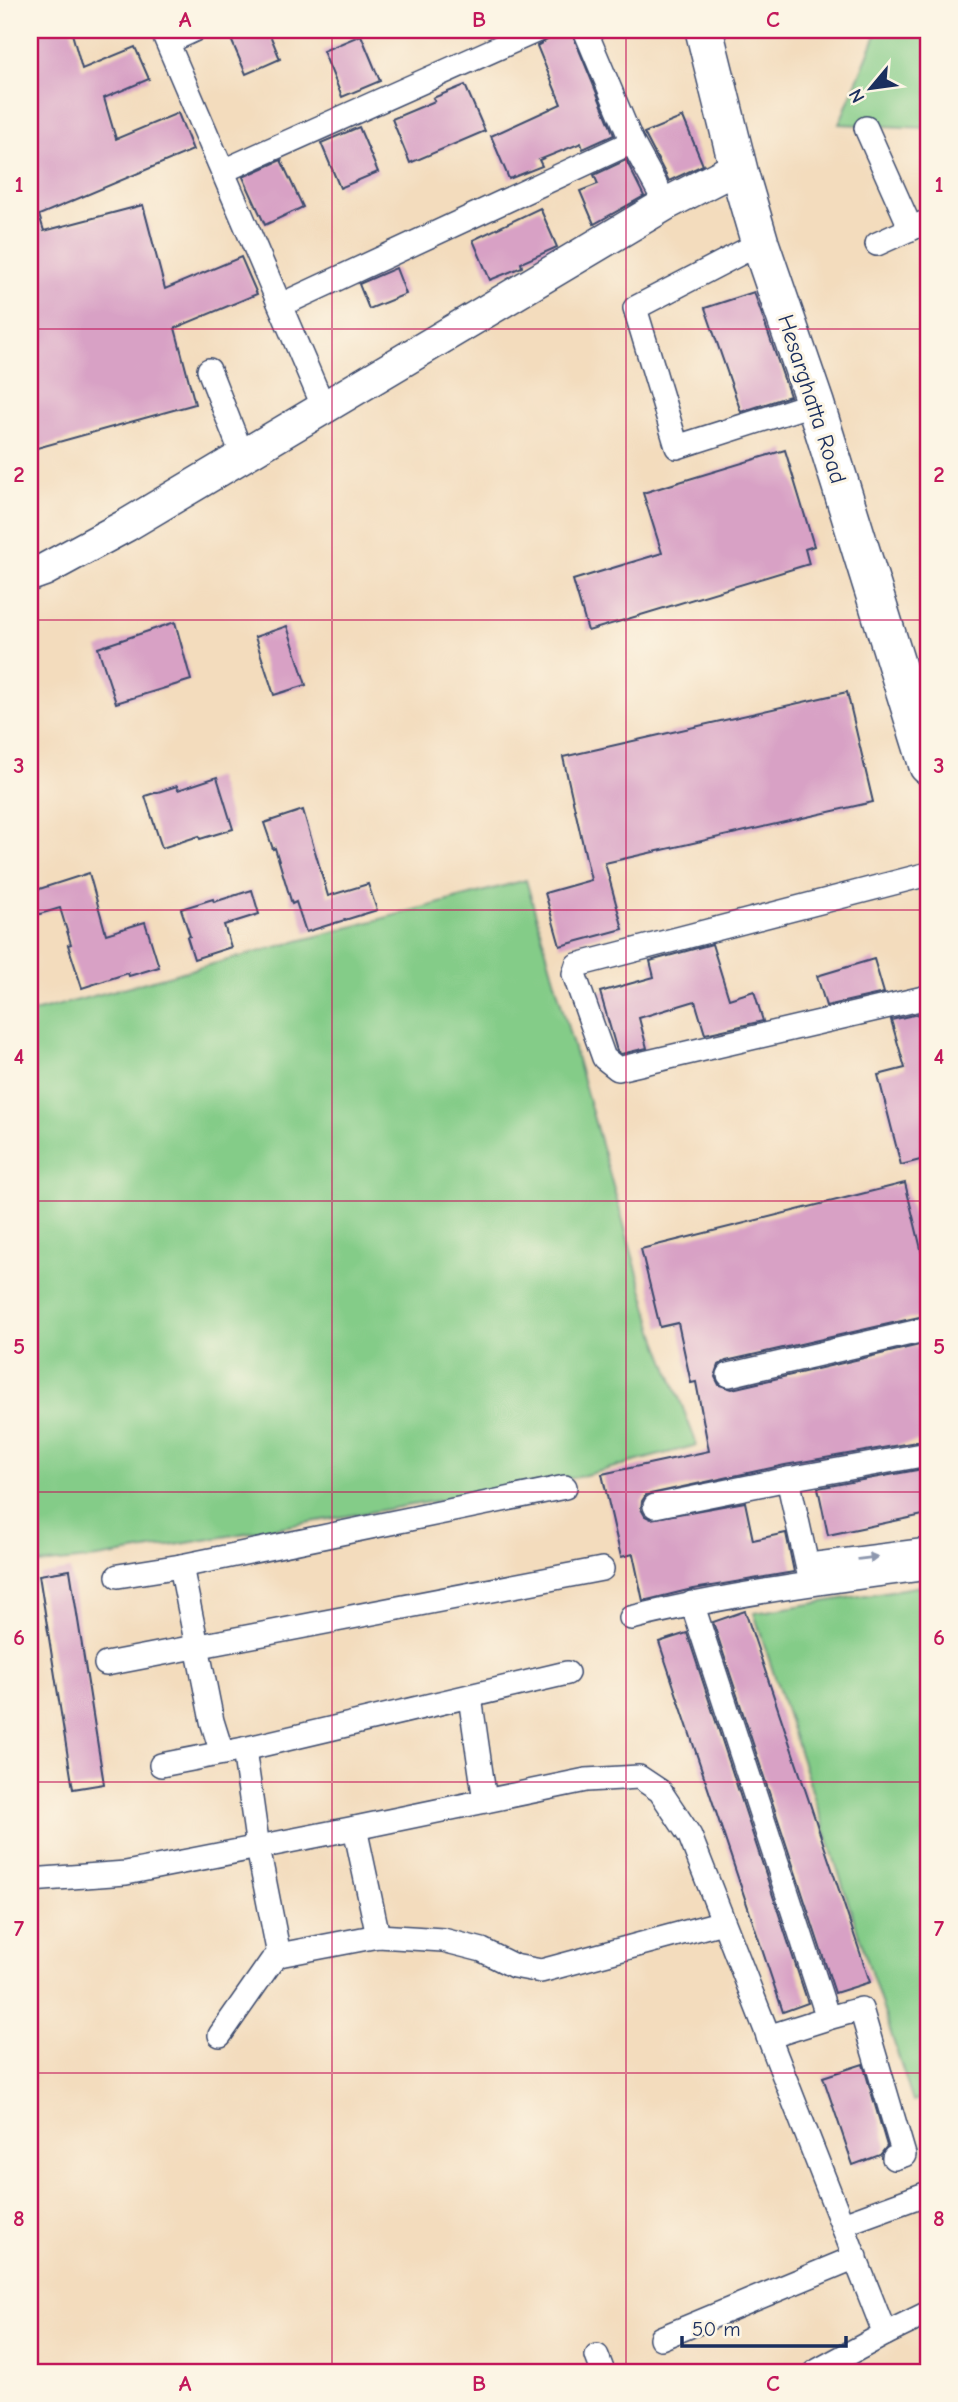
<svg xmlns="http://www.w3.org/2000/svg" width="958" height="2402" font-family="'Comic Neue',sans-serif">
<rect width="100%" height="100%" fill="#fcf5e5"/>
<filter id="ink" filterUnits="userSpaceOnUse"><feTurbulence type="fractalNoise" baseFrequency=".0143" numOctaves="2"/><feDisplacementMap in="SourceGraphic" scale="14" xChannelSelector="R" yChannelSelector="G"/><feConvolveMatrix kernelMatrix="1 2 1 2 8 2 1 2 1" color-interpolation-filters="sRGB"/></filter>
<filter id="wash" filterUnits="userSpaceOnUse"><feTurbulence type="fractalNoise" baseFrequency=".00686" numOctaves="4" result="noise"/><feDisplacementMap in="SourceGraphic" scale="28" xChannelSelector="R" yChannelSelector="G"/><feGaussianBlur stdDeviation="1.57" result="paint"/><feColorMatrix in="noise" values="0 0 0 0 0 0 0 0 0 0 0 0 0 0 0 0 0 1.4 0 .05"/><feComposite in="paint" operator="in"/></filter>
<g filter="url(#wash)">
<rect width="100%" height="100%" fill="#f3dcbd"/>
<g fill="#84cc88" stroke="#507e73" stroke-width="2">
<path d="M 878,30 L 928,30 L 928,128 L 839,124 Z"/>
<path d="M 526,880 L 655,1334 L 697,1445 L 578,1477 L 98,1558 L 30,1565 L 30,1013 Z"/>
<path d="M 928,1585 L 928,2096 L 913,2101 L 754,1613 Z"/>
</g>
<g id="blocks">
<g fill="#d8a1c5">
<path d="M 30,30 L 71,30 L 82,69 L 135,47 L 149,79 L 104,98 L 116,139 L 178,113 L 193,150 L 39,215 L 44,231 L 143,205 L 165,289 L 241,257 L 257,294 L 175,328 L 195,404 L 30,450 Z"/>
<path d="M 227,30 L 268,30 L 280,59 L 246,74 Z"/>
<path d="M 552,30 L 571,30 L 614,135 L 583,149 L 581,143 L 539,160 L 542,166 L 509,179 L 491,136 L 561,104 L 537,46 L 549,39 Z"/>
<path d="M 361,35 L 380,81 L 342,97 L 323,51 Z"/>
<path d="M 465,85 L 485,131 L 410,163 L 392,119 L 435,101 L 433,98 Z"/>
<path d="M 683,117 L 703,165 L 669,181 L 644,133 Z"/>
<path d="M 359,127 L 378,172 L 340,188 L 321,143 Z"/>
<path d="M 281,160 L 303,207 L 265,225 L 243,177 Z"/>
<path d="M 626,160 L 644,196 L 594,224 L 580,191 L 598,184 L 594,175 Z"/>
<path d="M 540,208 L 557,247 L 521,263 L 522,267 L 490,280 L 473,240 Z"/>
<path d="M 396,268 L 406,294 L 369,309 L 359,284 Z"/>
<path d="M 754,292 L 790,396 L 741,412 L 705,308 Z"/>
<path d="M 785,450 L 814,546 L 805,549 L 809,564 L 588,631 L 573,580 L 662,553 L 643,493 Z"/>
<path d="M 175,622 L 191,680 L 116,703 L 98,648 Z"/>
<path d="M 287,626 L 306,685 L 274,695 L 255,637 Z"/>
<path d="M 847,692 L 873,802 L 605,863 L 623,929 L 560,946 L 545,893 L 591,880 L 563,757 Z"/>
<path d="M 217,777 L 233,829 L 200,839 L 199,836 L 162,848 L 145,796 L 177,786 L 178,790 Z"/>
<path d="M 303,810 L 328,896 L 368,884 L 377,910 L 306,932 L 296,902 L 292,904 L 275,848 L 273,849 L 264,823 Z"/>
<path d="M 89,873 L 106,934 L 145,922 L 159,967 L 129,976 L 128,973 L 82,988 L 68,945 L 71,944 L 60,908 L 30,917 L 30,892 Z"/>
<path d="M 252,890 L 259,914 L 224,925 L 231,947 L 194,959 L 187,937 L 190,936 L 181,909 L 213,899 L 214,902 Z"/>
<path d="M 712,944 L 729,999 L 754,991 L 763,1021 L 705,1034 L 695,1001 L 639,1018 L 647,1048 L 621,1054 L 617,1051 L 600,992 L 654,977 L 650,961 Z"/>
<path d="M 874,959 L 884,993 L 826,1006 L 817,976 Z"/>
<path d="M 923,1013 L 928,1030 L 928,1158 L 901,1165 L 878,1075 L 905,1068 L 891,1020 Z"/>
<path d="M 905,1183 L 928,1278 L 928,1315 L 726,1361 L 719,1365 L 715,1377 L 719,1385 L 732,1389 L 928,1343 L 928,1440 L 785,1465 L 646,1495 L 642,1501 L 641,1509 L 645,1516 L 651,1519 L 745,1502 L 753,1540 L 786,1533 L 794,1572 L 688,1590 L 643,1601 L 633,1554 L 621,1557 L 602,1474 L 709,1451 L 696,1382 L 691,1383 L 678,1323 L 660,1327 L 641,1249 Z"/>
<path d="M 928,1468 L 928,1514 L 828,1535 L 818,1488 Z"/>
<path d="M 70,1570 L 104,1784 L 73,1789 L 39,1575 Z"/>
<path d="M 745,1611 L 870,1982 L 835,1993 L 713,1622 Z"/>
<path d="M 687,1633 L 808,2003 L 783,2012 L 659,1642 Z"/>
<path d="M 863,2064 L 887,2146 L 880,2155 L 853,2165 L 823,2077 Z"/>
</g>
</g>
</g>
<g filter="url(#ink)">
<use href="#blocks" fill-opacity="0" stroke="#3b496c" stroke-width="2"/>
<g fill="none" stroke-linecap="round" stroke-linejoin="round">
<g stroke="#3b496c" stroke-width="26">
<g id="street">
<path d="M 162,30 L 324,408"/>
<path d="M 168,42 L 194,30"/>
<path d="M 866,128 L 911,229"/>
<path d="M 632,142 L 666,204"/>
<path d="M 223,171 L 538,30"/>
<path d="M 760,243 L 635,308 L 677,447 L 815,403"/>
<path d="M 877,244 L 928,221"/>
<path d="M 281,305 L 632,142 L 585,30"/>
<path d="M 209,370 L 243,457"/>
<path d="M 928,874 L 577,965 L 574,974 L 604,1058 L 618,1069 L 928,997"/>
<path d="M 729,1375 L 928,1329"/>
<path d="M 788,1479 L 928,1454"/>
<path d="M 655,1506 L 788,1479 L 811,1583"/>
<path d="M 809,1565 L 928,1550"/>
<path d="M 181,1566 L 565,1487"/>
<path d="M 118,1576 L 181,1566 L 212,1721 L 222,1753"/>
<path d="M 692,1603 L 828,2018 L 768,2037"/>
<path d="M 631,1618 C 729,1594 828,1581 928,1568"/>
<path d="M 106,1664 L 602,1569"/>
<path d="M 470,1697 L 485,1801"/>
<path d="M 244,1749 L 258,1848 L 279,1955"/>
<path d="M 161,1765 L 244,1749 L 567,1673"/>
<path d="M 355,1828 L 378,1936"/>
<path d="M 30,1880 L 126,1873 L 355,1828 L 586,1780 L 639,1777 L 660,1791 L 690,1836 L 885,2334"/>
<path d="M 828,2018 L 861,2009 L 904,2155 L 894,2158"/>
<path d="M 220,2035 L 271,1962 L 279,1955 L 378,1936 L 443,1940 L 482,1950 L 514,1966 L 541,1971 L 723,1922"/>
<path d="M 843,2224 L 928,2193"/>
<path d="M 661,2338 L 856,2257"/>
<path d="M 597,2356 L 603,2372"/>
<path d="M 815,2372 L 885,2334 L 928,2313"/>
</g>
</g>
<g stroke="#3b496c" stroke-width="35">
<path id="secondary" d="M 30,575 L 44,570 L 127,525 L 666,204 L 738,167"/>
</g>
<g stroke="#3b496c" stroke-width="40">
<path id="primary" d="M 704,30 L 740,175 L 760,243 L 815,403 L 928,766"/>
</g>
<use href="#street" stroke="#fff" stroke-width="23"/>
<use href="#secondary" stroke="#fff" stroke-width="32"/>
<use href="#primary" stroke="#fff" stroke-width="37"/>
</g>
<defs><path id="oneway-solid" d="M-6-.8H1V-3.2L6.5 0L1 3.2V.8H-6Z" transform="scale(1.75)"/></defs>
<use fill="#8d97ae" href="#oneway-solid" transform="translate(868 1558) rotate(-7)"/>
</g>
<path fill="none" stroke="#c2185b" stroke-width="2" stroke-opacity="0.55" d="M 332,30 L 332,2372M 626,30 L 626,2372M 30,329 L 928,329M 30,620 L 928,620M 30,910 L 928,910M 30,1201 L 928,1201M 30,1492 L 928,1492M 30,1782 L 928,1782M 30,2073 L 928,2073"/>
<g text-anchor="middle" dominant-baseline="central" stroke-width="6" stroke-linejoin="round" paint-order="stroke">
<g font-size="23" fill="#1b2f5e" stroke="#fcf5e5">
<text transform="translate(812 399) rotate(72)">Hesarghatta Road</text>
</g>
</g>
<rect width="958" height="2402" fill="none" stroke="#fcf5e5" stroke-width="77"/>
<g transform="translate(871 88) rotate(241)" stroke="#fcf5e5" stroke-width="5" paint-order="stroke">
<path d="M0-5L12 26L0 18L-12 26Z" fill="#1b2f5e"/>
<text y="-10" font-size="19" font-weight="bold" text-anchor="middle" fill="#1b2f5e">N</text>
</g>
<path d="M682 2336v10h164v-10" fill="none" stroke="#1b2f5e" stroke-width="3.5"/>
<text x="692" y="2336" font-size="21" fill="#1b2f5e" stroke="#fcf5e5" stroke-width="5" paint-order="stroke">50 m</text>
<rect x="38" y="38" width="882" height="2326" fill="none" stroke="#c2185b" stroke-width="2.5"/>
<g font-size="23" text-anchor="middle" font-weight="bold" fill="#c2185b">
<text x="185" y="27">A</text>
<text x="479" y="27">B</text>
<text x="773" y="27">C</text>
<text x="19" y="192">1</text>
<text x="939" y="192">1</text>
<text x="19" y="482">2</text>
<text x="939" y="482">2</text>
<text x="19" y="773">3</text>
<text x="939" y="773">3</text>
<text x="19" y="1064">4</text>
<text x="939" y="1064">4</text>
<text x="19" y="1354">5</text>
<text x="939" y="1354">5</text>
<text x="19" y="1645">6</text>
<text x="939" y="1645">6</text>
<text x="19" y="1936">7</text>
<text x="939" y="1936">7</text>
<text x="19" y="2226">8</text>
<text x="939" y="2226">8</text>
<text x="185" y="2391">A</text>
<text x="479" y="2391">B</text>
<text x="773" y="2391">C</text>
</g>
</svg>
